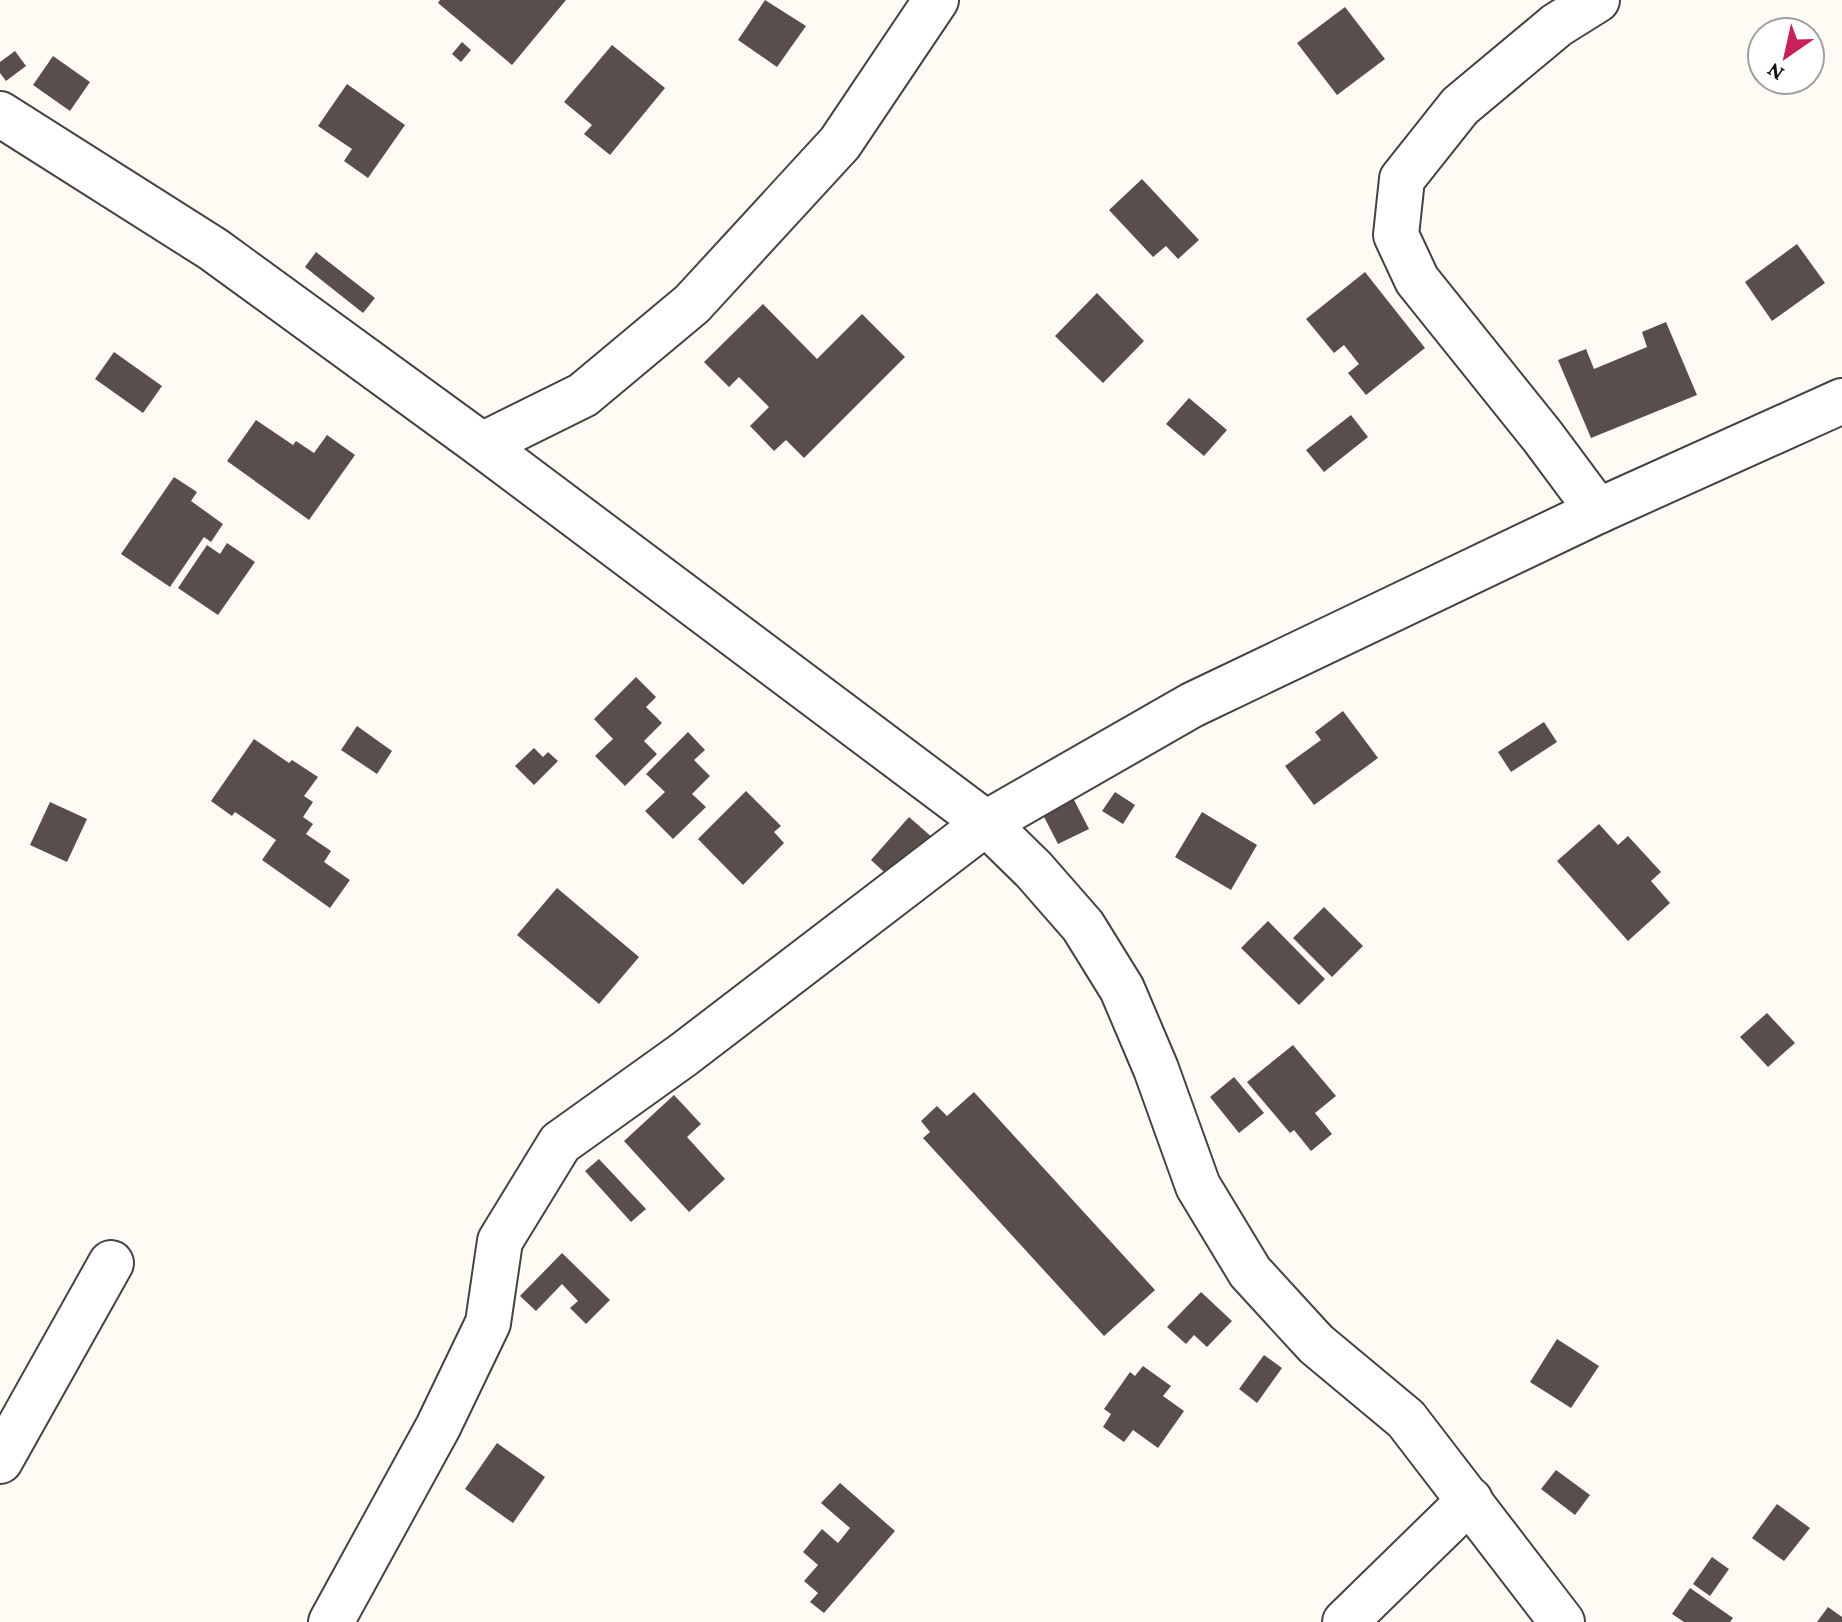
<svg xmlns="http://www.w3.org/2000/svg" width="1842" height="1622" font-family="'Crimson Pro',serif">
<rect width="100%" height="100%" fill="#fffaf4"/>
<g fill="#5a4e4c">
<path d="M 440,0 L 566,0 L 512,65 L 438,3 Z"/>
<path d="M 765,0 L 806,26 L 777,67 L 738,40 Z"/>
<path d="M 1345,7 L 1385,59 L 1337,95 L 1297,43 Z"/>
<path d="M 462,42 L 471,50 L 461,62 L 452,54 Z"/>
<path d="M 612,45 L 665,88 L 610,155 L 584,134 L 592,125 L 564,102 Z"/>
<path d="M 15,51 L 26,66 L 6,81 L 0,73 L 0,62 Z"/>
<path d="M 53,56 L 90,82 L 70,111 L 33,85 Z"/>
<path d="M 347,84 L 405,125 L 368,178 L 344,161 L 352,149 L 318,126 Z"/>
<path d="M 1142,179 L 1199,240 L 1178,259 L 1166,246 L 1153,257 L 1109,210 Z"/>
<path d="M 1797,244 L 1825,283 L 1772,321 L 1745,282 Z"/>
<path d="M 316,252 L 375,298 L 363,313 L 305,267 Z"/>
<path d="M 1365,272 L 1425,348 L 1366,395 L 1348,373 L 1359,364 L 1344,345 L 1334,353 L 1306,319 Z"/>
<path d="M 1097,293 L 1144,341 L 1103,383 L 1055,336 Z"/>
<path d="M 763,304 L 817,359 L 862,314 L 905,357 L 804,458 L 786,440 L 774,451 L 750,426 L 769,407 L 739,377 L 729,387 L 704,362 Z"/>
<path d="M 1666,322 L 1697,395 L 1591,438 L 1558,360 L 1586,349 L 1594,369 L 1647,347 L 1642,332 Z"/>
<path d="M 114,352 L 162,386 L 143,413 L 95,379 Z"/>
<path d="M 1189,398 L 1227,430 L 1204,456 L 1166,424 Z"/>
<path d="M 1351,415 L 1368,437 L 1324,472 L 1306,450 Z"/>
<path d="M 256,420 L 293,445 L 296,441 L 314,453 L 327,435 L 355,455 L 309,520 L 227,461 Z"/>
<path d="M 174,477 L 197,492 L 191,501 L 223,524 L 211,542 L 204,537 L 170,587 L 121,554 Z"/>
<path d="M 227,543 L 255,562 L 218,615 L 178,588 L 207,545 L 220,554 Z"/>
<path d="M 636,677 L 656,697 L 646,707 L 662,723 L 644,741 L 657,754 L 625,786 L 595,756 L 613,739 L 594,719 Z"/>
<path d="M 1343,711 L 1378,758 L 1314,805 L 1285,766 L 1321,740 L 1315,732 Z"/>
<path d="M 1544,722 L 1557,742 L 1511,772 L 1498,752 Z"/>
<path d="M 357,726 L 392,751 L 377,774 L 341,750 Z"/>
<path d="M 688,732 L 705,750 L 694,760 L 710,776 L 692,794 L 706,807 L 673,839 L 645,811 L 665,792 L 646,774 Z"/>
<path d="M 254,739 L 289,763 L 292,760 L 318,777 L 304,796 L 313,802 L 303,817 L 313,824 L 306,834 L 331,851 L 324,862 L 350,880 L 330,908 L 262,860 L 276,840 L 235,812 L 232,816 L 211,801 Z"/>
<path d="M 534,748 L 543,757 L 548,752 L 558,761 L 534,785 L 515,766 Z"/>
<path d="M 746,791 L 781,826 L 774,832 L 784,843 L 743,885 L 698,839 Z"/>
<path d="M 1115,792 L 1135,805 L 1123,824 L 1102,811 Z"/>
<path d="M 1072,796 L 1089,829 L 1058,844 L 1041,811 Z"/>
<path d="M 50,802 L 87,819 L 67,862 L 30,845 Z"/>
<path d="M 1202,812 L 1257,845 L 1231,890 L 1175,857 Z"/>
<path d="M 909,817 L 933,838 L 895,882 L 871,860 Z"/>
<path d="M 1599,824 L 1618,845 L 1628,836 L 1661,872 L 1651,881 L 1670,903 L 1628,941 L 1557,861 Z"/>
<path d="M 557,888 L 639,957 L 599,1004 L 517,935 Z"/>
<path d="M 1324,907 L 1363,946 L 1332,977 L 1293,938 Z"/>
<path d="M 1268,921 L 1325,979 L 1299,1005 L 1241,948 Z"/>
<path d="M 1767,1013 L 1795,1043 L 1768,1067 L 1740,1037 Z"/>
<path d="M 1293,1045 L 1336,1096 L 1315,1113 L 1332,1134 L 1311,1151 L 1294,1130 L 1290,1133 L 1247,1082 Z"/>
<path d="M 1234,1077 L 1264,1113 L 1239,1133 L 1210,1097 Z"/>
<path d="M 974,1092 L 1155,1290 L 1104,1336 L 923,1138 L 930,1132 L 921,1121 L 937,1106 L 947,1116 Z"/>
<path d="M 674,1095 L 701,1124 L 687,1137 L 725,1179 L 689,1212 L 624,1141 Z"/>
<path d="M 599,1159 L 646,1209 L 631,1222 L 585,1171 Z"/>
<path d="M 562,1253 L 610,1300 L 586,1324 L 570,1308 L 578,1301 L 562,1284 L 536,1311 L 520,1296 Z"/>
<path d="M 1201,1292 L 1232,1321 L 1207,1347 L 1194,1335 L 1186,1344 L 1167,1327 Z"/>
<path d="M 1557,1339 L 1599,1366 L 1571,1408 L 1530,1382 Z"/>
<path d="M 1264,1355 L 1282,1368 L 1257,1403 L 1239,1389 Z"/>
<path d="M 1143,1366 L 1171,1386 L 1163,1396 L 1184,1411 L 1158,1448 L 1133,1430 L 1124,1442 L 1103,1427 L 1111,1414 L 1104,1409 L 1130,1372 L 1135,1376 Z"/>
<path d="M 497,1443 L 545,1477 L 513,1523 L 465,1489 Z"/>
<path d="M 1556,1470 L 1590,1495 L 1575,1515 L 1541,1489 Z"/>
<path d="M 840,1483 L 895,1531 L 824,1613 L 810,1602 L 818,1593 L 804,1581 L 818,1565 L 803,1552 L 822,1529 L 838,1543 L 850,1528 L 821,1503 Z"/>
<path d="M 1777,1504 L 1810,1528 L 1784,1561 L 1752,1538 Z"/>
<path d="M 1712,1557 L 1729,1569 L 1710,1596 L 1693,1584 Z"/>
<path d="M 1690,1588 L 1733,1618 L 1730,1622 L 1684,1622 L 1672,1614 Z"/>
<path d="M 1828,1607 L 1842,1617 L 1842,1622 L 1817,1622 Z"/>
</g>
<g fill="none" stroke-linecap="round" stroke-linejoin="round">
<g stroke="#434343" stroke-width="48">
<g id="minor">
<path d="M 1597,0 L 1557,25 L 1460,106 L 1402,179 L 1396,235 L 1417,280 L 1543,437 L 1598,511"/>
<path d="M 0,114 L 213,249 L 482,445 L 986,823 L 1034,870 L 1083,926 L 1122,989 L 1156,1069 L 1198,1186 L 1250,1272 L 1316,1344 L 1406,1419 L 1562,1622"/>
<path d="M 482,445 L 583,395 L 692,304 L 840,143 L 936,0"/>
<path d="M 0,1461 L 111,1263"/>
<path d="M 331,1622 L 438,1427 L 488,1323 L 500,1241 L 560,1143 L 683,1055 L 986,823 L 1192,705 L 1598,511 L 1842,401"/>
<path d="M 1345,1622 L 1470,1500"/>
</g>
</g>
<use href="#minor" stroke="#fff" stroke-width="44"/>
</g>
<g transform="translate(1786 56) rotate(214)"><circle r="38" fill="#ffffff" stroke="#9f9f9f" stroke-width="2"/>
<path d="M0-6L14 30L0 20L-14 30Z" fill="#c62257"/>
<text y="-12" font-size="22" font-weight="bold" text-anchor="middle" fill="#101010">N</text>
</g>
</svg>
